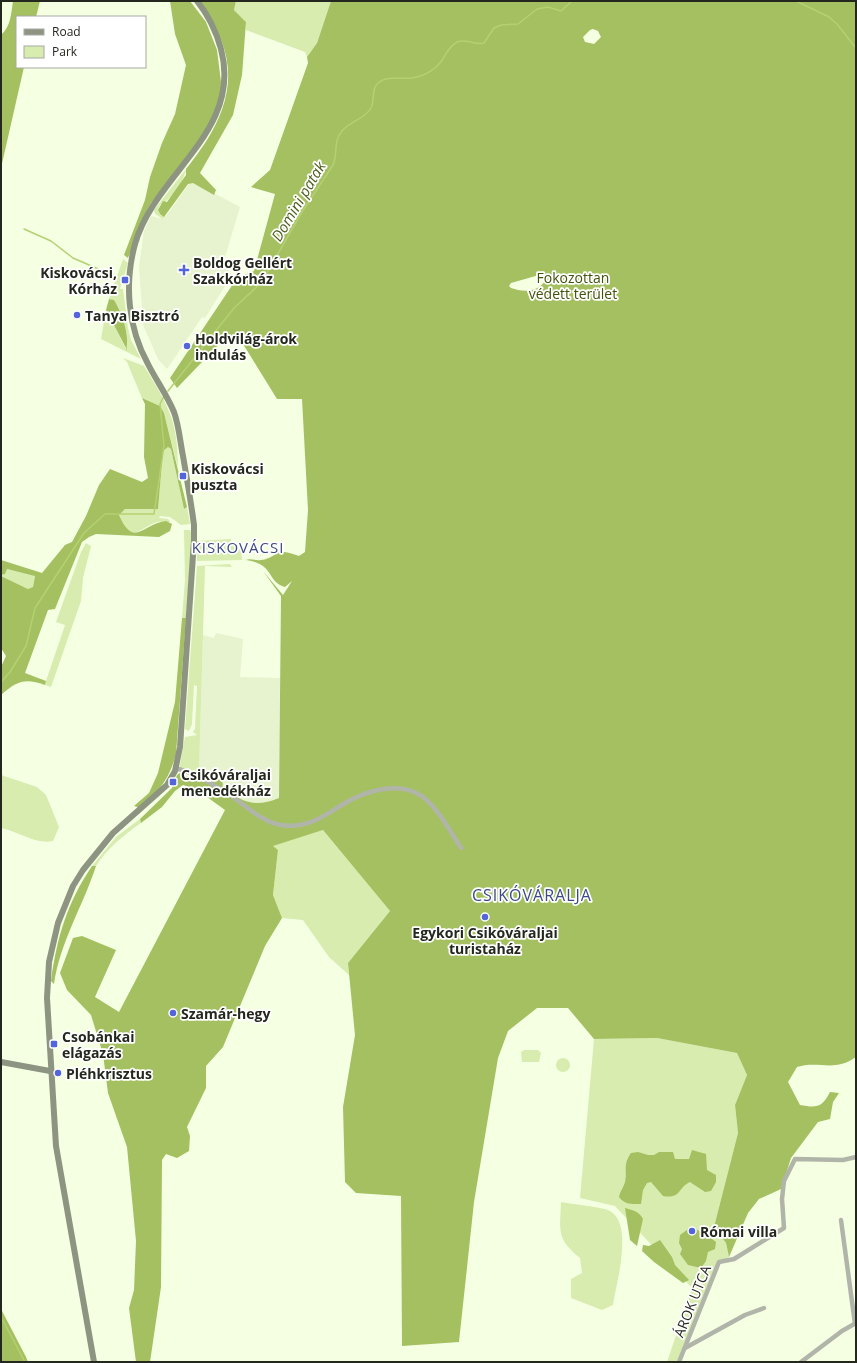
<svg xmlns="http://www.w3.org/2000/svg" width="857" height="1363" font-family="'Open Sans',sans-serif">
<rect width="100%" height="100%" fill="#f5ffe2"/>
<g fill="#e7f3cf">
<path d="M 191,181 L 240,207 L 223,264 L 232,275 L 205,318 L 202,317 L 167,369 L 158,359 L 143,325 L 139,266 L 144,231 L 151,216 L 164,219 Z"/>
<path d="M 216,633 L 243,639 L 240,677 L 280,678 L 279,799 L 268,803 L 254,803 L 237,799 L 223,786 L 222,778 L 201,774 L 199,772 L 203,635 L 214,638 Z"/>
</g>
<g fill="#d8ecaf">
<path d="M 236,1 L 331,1 L 317,43 L 307,57 L 305,52 L 246,30 L 246,22 L 234,10 Z"/>
<path d="M 186,169 C 185,180 170,201 160,205 L 158,210 L 160,214 L 164,217 L 167,215 L 163,219 L 155,214 L 154,210 Z"/>
<path d="M 123,259 L 128,263 L 120,289 L 123,289 L 128,328 L 131,340 L 141,359 L 101,339 L 106,310 L 126,349 C 130,334 122,313 114,300 L 109,299 Z"/>
<path d="M 123,358 L 144,366 C 168,405 178,421 178,468 L 164,413 L 160,406 L 142,398 L 127,362 Z"/>
<path d="M 168,447 L 171,449 L 184,509 L 187,507 L 190,524 L 181,525 L 170,517 L 160,516 L 159,518 L 168,519 L 172,524 L 170,522 C 165,522 158,521 154,523 C 133,533 132,543 119,515 L 125,509 L 158,509 L 163,451 Z"/>
<path d="M 184,530 L 190,530 L 192,534 L 186,618 L 182,618 L 185,580 Z"/>
<path d="M 231,539 L 231,543 L 240,542 L 242,560 L 197,561 L 197,541 Z"/>
<path d="M 86,543 L 91,546 L 83,578 L 81,601 L 51,687 L 45,685 L 46,681 L 65,625 L 56,622 L 81,552 Z"/>
<path d="M 230,564 L 232,567 L 205,566 L 199,772 L 201,774 L 199,776 L 180,769 L 180,765 L 185,737 L 197,735 L 193,732 L 195,729 L 197,686 L 194,685 L 192,724 L 189,731 L 185,729 L 197,566 Z"/>
<path d="M 7,569 L 35,575 L 33,587 L 28,589 L 1,576 Z"/>
<path d="M 1,775 L 37,787 L 46,795 L 59,827 L 53,841 C 36,845 17,831 1,828 Z"/>
<path d="M 140,819 L 141,823 C 124,835 107,848 96,866 L 92,866 L 116,837 Z"/>
<path d="M 323,830 L 390,911 L 348,963 L 349,975 L 329,957 L 303,920 L 282,918 L 273,895 L 278,850 L 272,846 Z"/>
<path d="M 657,1038 L 737,1053 L 747,1075 L 735,1105 L 738,1133 L 714,1227 L 726,1243 L 729,1257 L 719,1263 L 677,1362 L 667,1362 L 692,1288 L 615,1206 L 580,1198 L 594,1039 Z"/>
<path d="M 524,1050 L 538,1050 L 541,1053 L 539,1062 L 522,1062 L 521,1052 Z"/>
<circle cx="563" cy="1065" r="7"/>
<path d="M 561,1202 C 571,1204 603,1207 610,1211 C 634,1224 616,1284 613,1305 L 602,1310 L 571,1298 L 571,1279 L 582,1273 L 580,1258 C 556,1238 560,1231 561,1202 Z"/>
</g>
<g fill="#a4c061" fill-rule="evenodd">
<path d="M 13,1 L 40,1 L 36,17 L 17,17 L 17,67 L 24,67 L 1,168 L 1,35 C 11,26 11,14 13,1 Z"/>
<path d="M 170,1 L 190,1 L 206,22 L 217,50 L 222,90 L 214,116 L 201,140 L 151,203 L 140,224 L 128,258 L 124,255 L 145,200 L 150,177 L 162,143 L 175,114 L 186,65 L 175,34 Z"/>
<path d="M 198,1 L 236,1 L 234,10 L 246,22 L 242,75 L 233,115 L 200,173 L 216,190 L 214,195 L 193,183 L 188,184 L 164,217 L 160,214 L 158,210 L 163,201 L 167,202 L 186,175 L 186,169 C 216,132 241,89 221,40 C 216,27 205,14 198,1 Z"/>
<path d="M 331,1 L 856,1 L 856,1057 C 834,1073 818,1060 797,1067 L 788,1082 L 800,1105 C 816,1108 822,1108 830,1092 L 839,1093 L 833,1102 L 830,1119 L 818,1122 L 791,1158 L 781,1189 L 759,1199 L 748,1213 L 729,1257 L 726,1243 L 714,1227 L 738,1133 L 735,1105 L 747,1075 L 737,1053 L 657,1038 L 594,1039 L 568,1008 L 537,1008 L 508,1031 L 498,1058 L 474,1202 L 459,1342 L 402,1346 L 401,1196 L 356,1193 L 345,1182 L 343,1107 L 355,1035 L 348,963 L 390,911 L 323,830 L 273,846 L 278,850 L 273,895 L 282,918 L 265,946 L 223,1047 L 206,1066 L 206,1088 L 187,1127 L 190,1136 L 189,1151 L 177,1158 L 166,1154 L 162,1160 L 161,1287 L 150,1362 L 136,1362 L 129,1308 L 134,1290 L 136,1241 L 127,1147 L 108,1093 L 103,1054 L 91,1015 L 67,990 L 60,973 L 73,938 L 82,936 L 116,950 L 95,997 L 119,1012 L 225,810 L 196,789 L 183,785 L 175,791 L 162,807 L 141,823 L 140,819 L 172,788 L 177,775 L 180,773 L 195,780 L 201,774 L 222,778 L 223,787 C 241,802 255,808 279,798 L 281,596 L 263,571 L 283,595 L 292,581 L 285,587 C 266,581 275,564 246,560 C 250,558 256,561 261,560 C 280,557 273,546 299,556 L 305,552 L 308,510 L 302,399 L 277,399 L 240,339 L 226,337 L 177,388 L 170,378 L 237,278 L 254,271 L 275,194 L 251,187 L 270,170 L 308,63 L 307,57 L 317,43 ZM 593,29 L 598,31 L 601,37 L 594,44 L 585,42 L 583,37 L 590,30 ZM 539,275 L 543,276 L 545,281 C 537,293 522,292 511,288 L 509,286 L 511,283 Z"/>
<path d="M 109,299 L 114,300 C 123,315 130,335 126,352 L 126,348 L 106,310 Z"/>
<path d="M 142,398 L 160,406 L 164,413 L 187,507 L 184,509 L 171,449 L 168,447 L 163,451 L 158,509 L 125,509 L 119,515 C 134,549 142,524 166,521 L 172,524 L 170,531 L 159,537 L 96,534 L 89,537 L 82,542 L 55,609 L 48,610 L 25,673 L 46,681 L 45,685 C 25,678 17,681 1,695 L 1,667 L 6,656 L 1,648 L 1,576 L 28,589 L 33,587 L 35,576 L 7,569 L 5,574 L 1,575 L 1,560 L 42,573 L 65,545 L 72,542 L 86,516 L 99,485 L 110,469 L 142,482 L 148,478 L 144,457 L 145,404 Z"/>
<path d="M 182,618 L 186,618 L 176,754 C 168,782 160,789 140,808 L 134,806 L 149,793 L 158,773 L 175,702 Z"/>
<path d="M 92,866 L 96,866 C 83,906 60,942 54,984 L 51,981 C 57,937 67,903 92,866 Z"/>
<path d="M 692,1150 L 706,1154 L 707,1170 L 716,1175 L 716,1182 L 711,1191 L 705,1192 L 690,1182 C 677,1188 682,1199 663,1196 L 651,1182 L 647,1183 L 643,1190 L 641,1204 C 632,1204 625,1205 619,1197 C 620,1191 624,1187 625,1182 C 628,1170 622,1166 631,1153 L 638,1152 L 648,1155 L 654,1155 L 659,1152 L 673,1152 L 675,1159 L 689,1159 Z"/>
<path d="M 625,1208 C 632,1210 639,1211 643,1219 L 637,1246 L 630,1240 Z"/>
<path d="M 691,1227 L 704,1233 L 716,1242 L 715,1249 L 708,1252 L 706,1261 L 701,1268 L 688,1265 L 680,1254 L 682,1249 L 679,1243 L 680,1235 Z"/>
<path d="M 660,1240 L 672,1257 L 675,1265 L 689,1280 L 683,1283 L 654,1262 L 642,1251 L 643,1245 L 649,1246 Z"/>
<path d="M 1,1309 L 26,1357 L 28,1362 L 1,1362 Z"/>
</g>
<g fill="none" stroke-linecap="round" stroke-linejoin="round">
<g stroke="#b4d171" stroke-width="1.5">
<path d="M 796,1 L 829,17 L 837,24 L 856,48"/>
<path d="M 24,229 L 51,241 L 73,258 L 103,271 L 107,279"/>
<path d="M 168,391 L 234,308 L 261,283 L 302,212 L 333,165 C 338,154 333,141 342,131 C 350,121 365,119 371,108 C 375,100 371,89 378,83 C 388,74 405,81 417,77 C 425,75 434,70 440,63 C 446,55 448,47 457,42 C 467,38 475,46 484,43 L 494,28 L 501,25 L 518,24 L 537,9 L 548,7 L 561,11 L 572,1"/>
<path d="M 1,682 L 10,672 L 26,646 L 35,608 L 84,533 L 105,514 L 154,514 L 164,446 L 160,404 L 164,396"/>
<path d="M 1,1317 L 25,1362"/>
</g>
<g stroke="#b1b5a9" stroke-width="4.5">
<path d="M 176,768 C 196,774 212,783 230,795 C 246,806 262,822 281,825 C 305,829 321,818 340,806 C 362,792 399,779 423,797 C 439,810 450,831 461,848"/>
<path d="M 841,1220 L 855,1324"/>
<path d="M 685,1348 L 745,1315 L 764,1308"/>
<path d="M 679,1362 L 719,1262 L 734,1259 L 784,1228 L 782,1199 L 784,1181 L 795,1159 L 843,1160 L 856,1157"/>
<path d="M 801,1362 L 842,1331 L 856,1323"/>
</g>
<g stroke="#8e9482" stroke-width="6">
<path d="M 1,1062 L 50,1071"/>
<path d="M 94,1362 L 56,1146 L 47,998 L 49,962 L 58,923 L 73,886 L 83,870 L 113,833 L 167,785 L 175,771 L 180,747 L 194,540 L 194,525 C 191,502 187,479 183,456 C 180,441 179,426 174,412 C 167,395 156,380 148,364 C 128,328 124,284 135,244 C 155,173 243,132 221,49 C 216,31 209,16 197,1"/>
</g>
</g>
<g fill="#5465db" stroke="#fff" stroke-width="1.5">
<path d="M182 264h4v4h4v4h-4v4h-4v-4h-4v-4h4z"/>
<rect x="121" y="276" width="8" height="8" rx="2"/>
<circle cx="77" cy="315" r="4"/>
<circle cx="187" cy="346" r="4"/>
<rect x="179" y="472" width="8" height="8" rx="2"/>
<rect x="169" y="778" width="8" height="8" rx="2"/>
<circle cx="485" cy="917" r="4"/>
<circle cx="173" cy="1013" r="4"/>
<rect x="50" y="1040" width="8" height="8" rx="2"/>
<circle cx="58" cy="1073" r="4"/>
<circle cx="692" cy="1231" r="4"/>
</g>
<g text-anchor="middle" dominant-baseline="central" stroke-width="3.5" stroke-linejoin="round" paint-order="stroke">
<g font-size="14" font-weight="bold" fill="#24271d" stroke="#fff" text-anchor="start">
<text x="193" y="262">Boldog Gellért<tspan x="193" dy="16">Szakkórház</tspan></text>
<text x="117" y="272" text-anchor="end">Kiskovácsi,<tspan x="117" dy="16">Kórház</tspan></text>
<text x="85" y="315">Tanya Bisztró</text>
<text x="195" y="338">Holdvilág-árok<tspan x="195" dy="16">indulás</tspan></text>
<text x="191" y="468">Kiskovácsi<tspan x="191" dy="16">puszta</tspan></text>
<text x="181" y="774">Csikóváraljai<tspan x="181" dy="16">menedékház</tspan></text>
<text x="485" y="932" text-anchor="middle">Egykori Csikóváraljai<tspan x="485" dy="16">turistaház</tspan></text>
<text x="181" y="1013">Szamár-hegy</text>
<text x="62" y="1036">Csobánkai<tspan x="62" dy="16">elágazás</tspan></text>
<text x="66" y="1073">Pléhkrisztus</text>
<text x="700" y="1231">Római villa</text>
</g>
<g font-size="14" fill="#41520b" stroke="#fff">
<text x="573" y="277">Fokozottan<tspan x="573" dy="16">védett terület</tspan></text>
</g>
<g font-size="14" fill="#24271d" stroke="#fff">
<text transform="translate(692 1301) rotate(-68)">ÁROK UTCA</text>
</g>
<g font-size="15" font-style="italic" fill="#4e5f1c" stroke="#fff">
<text transform="translate(298 201) rotate(-59)">Domini patak</text>
</g>
<g font-size="15" letter-spacing="1" fill="#3d4985" stroke="#fff">
<text x="238" y="547">KISKOVÁCSI</text>
</g>
<g font-size="16" letter-spacing="1" fill="#3d4985" stroke="#fff">
<text x="532" y="895">CSIKÓVÁRALJA</text>
</g>
</g>
<rect width="857" height="1363" fill="none" stroke="#24271d" stroke-width="4"/>
<rect x="16" y="16" width="130" height="52" fill="#ffffff" stroke="#a7a9a5"/>
<rect x="24" y="29" width="20" height="6" fill="#8e9482" stroke="#a7a9a5"/>
<text x="52" y="36" font-size="12" fill="#24271d">Road</text>
<rect x="24" y="46" width="20" height="12" fill="#d8ecaf" stroke="#a7a9a5"/>
<text x="52" y="56" font-size="12" fill="#24271d">Park</text>
</svg>
